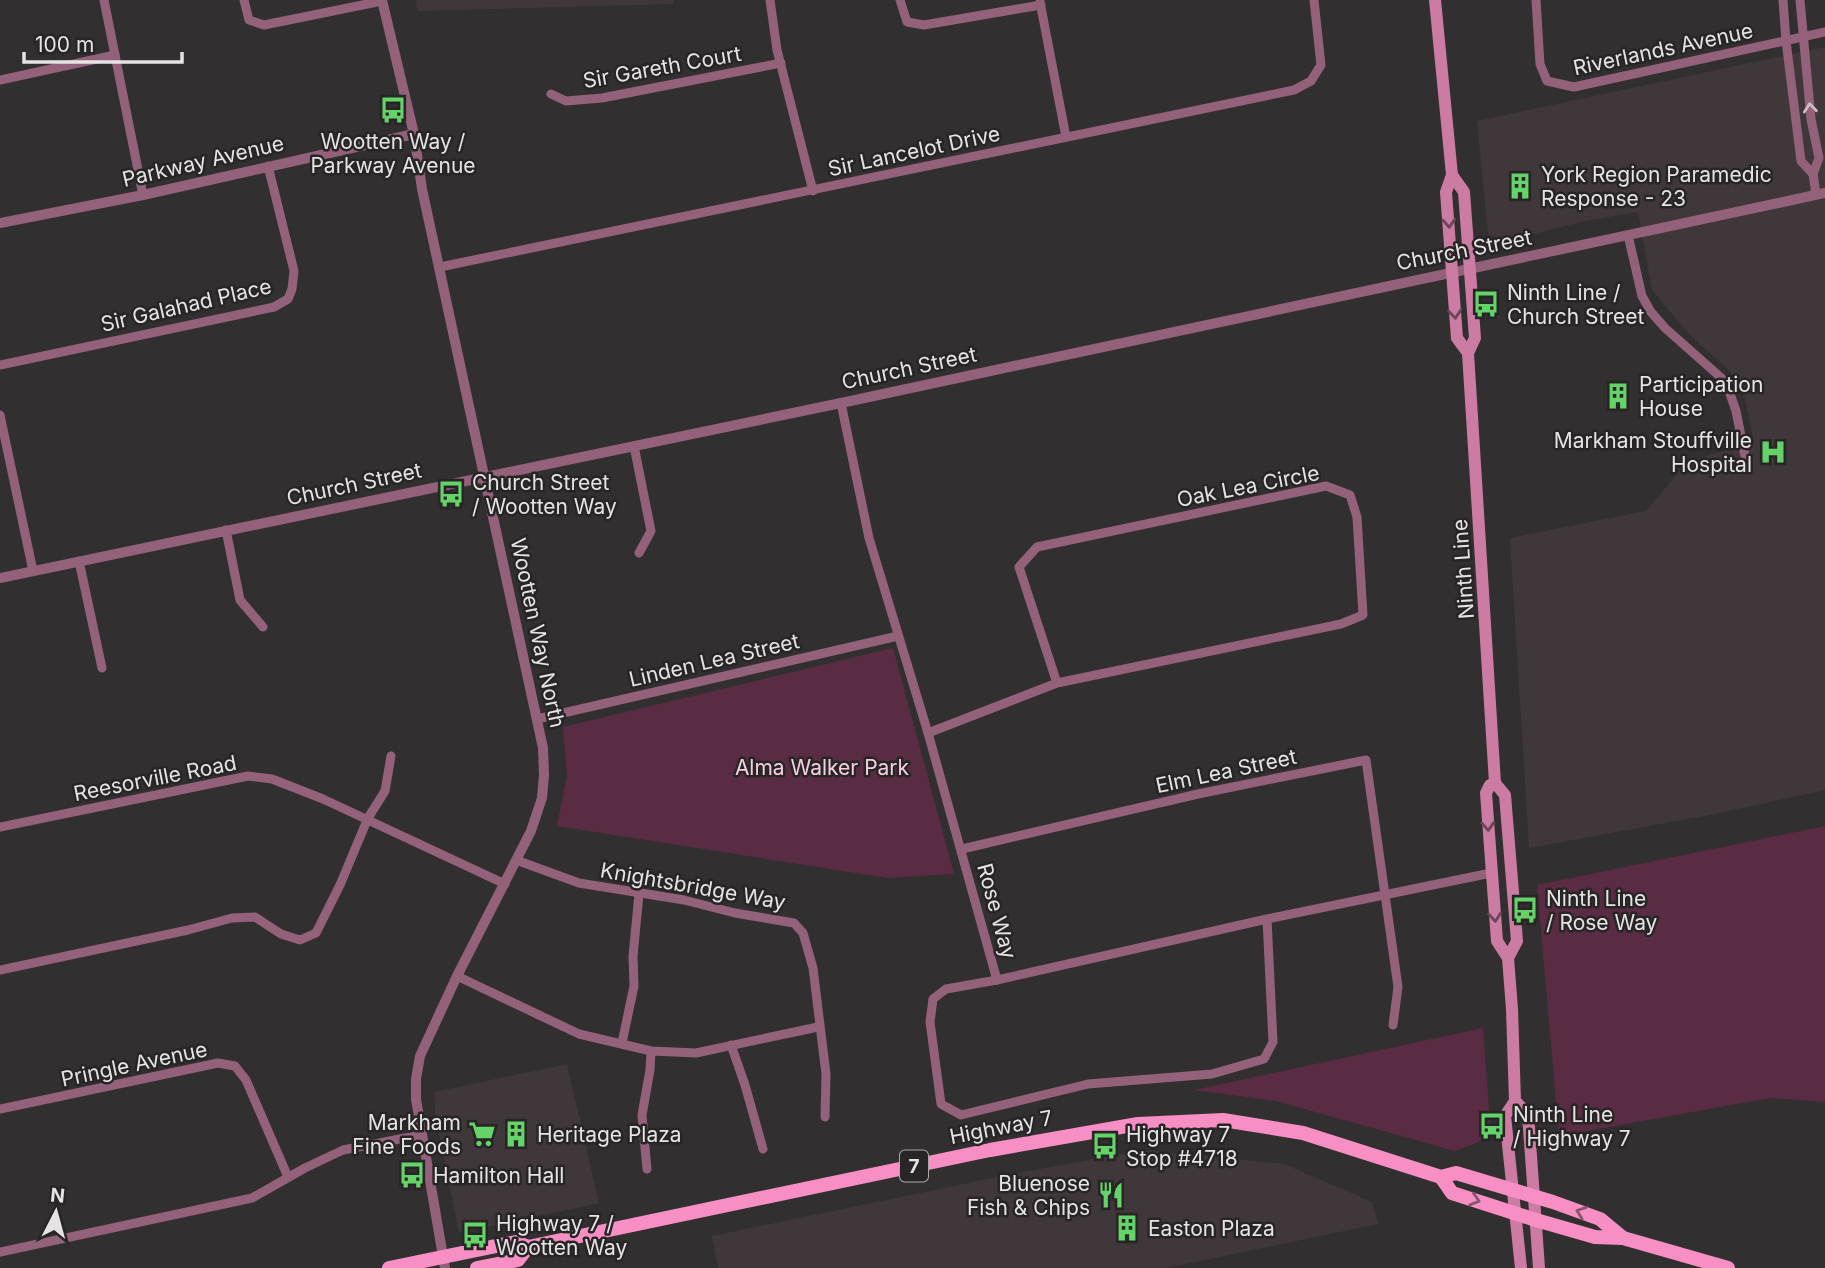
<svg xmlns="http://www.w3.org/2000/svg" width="1825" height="1268" font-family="Inter,sans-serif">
<rect width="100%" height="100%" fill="#322f30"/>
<g fill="#40373b">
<path d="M 416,0 L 673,0 L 673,4 L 417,11 Z"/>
<path d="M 1825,47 L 1825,790 L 1715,814 L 1529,848 L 1510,538 L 1646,511 L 1687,462 L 1754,442 L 1744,395 L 1729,370 L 1691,336 L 1652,290 L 1638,212 L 1585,221 L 1505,241 L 1488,235 L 1477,121 Z"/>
<path d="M 567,1064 L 599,1203 L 459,1233 L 436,1119 L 434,1092 Z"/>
<path d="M 1144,1150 L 1284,1164 L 1372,1202 L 1378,1224 L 1167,1268 L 718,1268 L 712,1236 L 1007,1175 Z"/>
</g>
<g fill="#5a2c44">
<path d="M 893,648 L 954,874 L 887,878 L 557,826 L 567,776 L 563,727 Z"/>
<path d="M 1825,826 L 1825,1102 L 1770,1098 L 1559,1136 L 1537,885 Z"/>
<path d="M 1483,1028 L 1490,1123 L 1482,1141 L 1455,1151 L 1276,1101 L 1194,1090 Z"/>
</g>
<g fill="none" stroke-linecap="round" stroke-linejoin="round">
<g stroke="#94617a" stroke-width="9">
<path d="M 104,0 L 143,195"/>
<path d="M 244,0 L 249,20 L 264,25 L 382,1"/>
<path d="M 770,0 L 777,50 L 813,191"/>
<path d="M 900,0 L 907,22 L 924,25 L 1041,5"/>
<path d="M 1536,0 L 1540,64 L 1547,81 L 1574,87 L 1825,32"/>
<path d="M 1783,0 L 1786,41 L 1801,161 L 1813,174"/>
<path d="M 1800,0 L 1811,119 L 1819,158 L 1813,174 L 1816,194"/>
<path d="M 1040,2 L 1066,137"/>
<path d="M 0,80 L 115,55"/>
<path d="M 551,94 L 566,101 L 602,98 L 781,63"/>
<path d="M 1628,235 L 1642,296 L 1651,312 L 1665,328 L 1726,382 L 1736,411 L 1746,461"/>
<path d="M 440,267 L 1294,90 L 1311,81 L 1321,65 L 1314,0"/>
<path d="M 0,365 L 274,307 L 288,299 L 292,289 L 294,271 L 268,166"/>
<path d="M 841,403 L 869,538 L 928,733 L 997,980"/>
<path d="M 0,415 L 33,571"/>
<path d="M 634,446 L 651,531 L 639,553"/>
<path d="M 226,530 L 240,600 L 263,627"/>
<path d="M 79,561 L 102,668"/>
<path d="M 537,719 L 898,636"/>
<path d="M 928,733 L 1057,683 L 1019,567 L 1037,547 L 1326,486 L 1350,495 L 1357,517 L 1363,615 L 1341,624 L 1057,683"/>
<path d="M 0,827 L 248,776 L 272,779 L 323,799 L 505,884"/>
<path d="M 962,849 L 1198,794 L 1366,760 L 1398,987 L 1393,1025"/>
<path d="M 516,860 L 579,883 L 684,900 L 735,913 L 794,923 L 803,933 L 813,968 L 826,1074 L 825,1117"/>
<path d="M 1267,919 L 1273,1042 L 1264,1059 L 1212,1074 L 1088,1084 L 961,1115 L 941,1104 L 930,1022 L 933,999 L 946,989 L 997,980 L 1267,919 L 1491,873"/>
<path d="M 0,970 L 188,930 L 232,918 L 255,917 L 281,934 L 300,940 L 316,933 L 340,885 L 368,818 L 385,791 L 391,756"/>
<path d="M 457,976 L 579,1034 L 651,1051 L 696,1053 L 818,1027"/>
<path d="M 622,1043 L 634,986 L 633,956 L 639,894"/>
<path d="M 731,1045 L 745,1085 L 763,1149"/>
<path d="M 0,1109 L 218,1063 L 235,1066 L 246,1080 L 288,1177"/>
<path d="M 647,1169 L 642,1115 L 650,1070 L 651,1051"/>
<path d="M 0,1252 L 252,1198 L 305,1168 L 343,1150 L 421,1135"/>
</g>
<g stroke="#94617a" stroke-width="10">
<path d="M 382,0 L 414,134 L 422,189 L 543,748 L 544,775 L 542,798 L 531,831 L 457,976 L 420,1056 L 416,1079 L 416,1099 L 445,1268"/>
<path d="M 0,223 L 143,195 L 414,134"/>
<path d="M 0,578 L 841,403 L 1825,193"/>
</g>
<g stroke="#cc7ba3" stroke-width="12">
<path d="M 1435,0 L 1452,175 L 1446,192 L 1457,338 L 1468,353"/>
<path d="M 1452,175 L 1464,192 L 1475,338 L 1468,353 L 1495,783 L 1505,795 L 1517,941 L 1508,958"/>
<path d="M 1495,783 L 1490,785 L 1486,793 L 1497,941 L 1508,958 L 1512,1009 L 1515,1101 L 1505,1116 L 1521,1268"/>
<path d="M 1515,1101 L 1528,1114 L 1539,1268"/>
</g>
<g stroke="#f78fc4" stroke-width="14">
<path d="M 1441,1177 L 1452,1193 L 1536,1220 L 1595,1237 L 1623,1238 L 1728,1268"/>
<path d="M 389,1268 L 516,1242 L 528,1247 L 990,1150 L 1138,1124 L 1223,1120 L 1303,1133 L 1441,1177 L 1456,1173 L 1553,1202 L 1600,1219 L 1623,1238"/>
<path d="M 477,1268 L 518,1260 L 528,1247"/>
</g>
</g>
<defs><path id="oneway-chevron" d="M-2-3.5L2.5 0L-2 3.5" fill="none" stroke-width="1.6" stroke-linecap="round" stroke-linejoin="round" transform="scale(1.75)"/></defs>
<use stroke="#cdbcc4" href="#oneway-chevron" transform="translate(1810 108) rotate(-96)"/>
<g stroke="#6a4758">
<use href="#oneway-chevron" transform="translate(1449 223) rotate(86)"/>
<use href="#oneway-chevron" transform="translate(1455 314) rotate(85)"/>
<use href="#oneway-chevron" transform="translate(1488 826) rotate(87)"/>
<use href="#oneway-chevron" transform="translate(1495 917) rotate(85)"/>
</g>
<g stroke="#85556d">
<use href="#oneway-chevron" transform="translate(1475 1200) rotate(17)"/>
<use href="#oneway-chevron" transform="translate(1581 1212) rotate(-160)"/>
</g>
<defs>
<g id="bus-bare" transform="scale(2.1)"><path d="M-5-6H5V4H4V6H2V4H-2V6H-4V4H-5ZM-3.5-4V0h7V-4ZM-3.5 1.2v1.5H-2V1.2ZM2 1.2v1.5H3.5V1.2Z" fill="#64d468" stroke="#282526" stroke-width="2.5" paint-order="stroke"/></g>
<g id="building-bare" transform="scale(2.1)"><path d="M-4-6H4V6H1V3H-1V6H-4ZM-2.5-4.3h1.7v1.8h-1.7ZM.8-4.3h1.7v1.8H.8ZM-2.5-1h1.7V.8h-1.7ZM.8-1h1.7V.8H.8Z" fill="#64d468" stroke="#282526" stroke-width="2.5" paint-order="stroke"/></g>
<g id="hospital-bare" transform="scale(2.1)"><path d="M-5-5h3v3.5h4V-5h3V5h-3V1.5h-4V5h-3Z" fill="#64d468" stroke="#282526" stroke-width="2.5" paint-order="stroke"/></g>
<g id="supermarket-bare" transform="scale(2.1)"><path d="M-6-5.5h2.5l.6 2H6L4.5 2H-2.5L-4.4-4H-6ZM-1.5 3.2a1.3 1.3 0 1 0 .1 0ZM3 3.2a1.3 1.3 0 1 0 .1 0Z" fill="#64d468" stroke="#282526" stroke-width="2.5" paint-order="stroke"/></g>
<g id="restaurant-bare" transform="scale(2.1)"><path d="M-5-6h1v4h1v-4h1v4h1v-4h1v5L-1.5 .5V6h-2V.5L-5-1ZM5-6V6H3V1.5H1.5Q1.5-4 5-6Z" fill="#64d468" stroke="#282526" stroke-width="2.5" paint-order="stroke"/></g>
</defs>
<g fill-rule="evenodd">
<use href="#bus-bare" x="393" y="110"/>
<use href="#building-bare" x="1520" y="186"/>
<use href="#bus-bare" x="1486" y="304"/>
<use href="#building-bare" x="1618" y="396"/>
<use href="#hospital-bare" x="1773" y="452"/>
<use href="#bus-bare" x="451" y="494"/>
<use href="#bus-bare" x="1525" y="910"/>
<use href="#bus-bare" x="1492" y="1126"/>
<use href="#supermarket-bare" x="482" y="1134"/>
<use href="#building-bare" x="516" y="1134"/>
<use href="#bus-bare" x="1105" y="1146"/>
<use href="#bus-bare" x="412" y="1175"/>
<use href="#restaurant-bare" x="1111" y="1195"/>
<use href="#building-bare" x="1127" y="1228"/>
<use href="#bus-bare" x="475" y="1235"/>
</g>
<g text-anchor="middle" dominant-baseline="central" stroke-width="5" stroke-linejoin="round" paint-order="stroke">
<rect fill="#282526" stroke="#acaaab" stroke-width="2" x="900" y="1150.5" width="28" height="31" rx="5"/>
<g font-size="19" font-weight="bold" fill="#e5e3e4">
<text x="914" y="1166">7</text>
</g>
<g font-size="21" fill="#e5e3e4" stroke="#282526">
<text transform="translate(1663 49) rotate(-12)">Riverlands Avenue</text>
<text transform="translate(662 67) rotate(-10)">Sir Gareth Court</text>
<text transform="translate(914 151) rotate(-12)">Sir Lancelot Drive</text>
<text transform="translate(203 161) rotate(-13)">Parkway Avenue</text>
<text transform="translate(1464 250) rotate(-11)">Church Street</text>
<text transform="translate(186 305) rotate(-13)">Sir Galahad Place</text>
<text transform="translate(909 368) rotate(-12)">Church Street</text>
<text transform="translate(354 484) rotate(-12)">Church Street</text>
<text transform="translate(1248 486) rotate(-11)">Oak Lea Circle</text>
<text transform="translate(1463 569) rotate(-94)">Ninth Line</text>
<text transform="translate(538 633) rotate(78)">Wootten Way North</text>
<text transform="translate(714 660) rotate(-13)">Linden Lea Street</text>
<text transform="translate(1226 771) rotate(-12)">Elm Lea Street</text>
<text transform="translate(155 778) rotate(-11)">Reesorville Road</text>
<text transform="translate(693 886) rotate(10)">Knightsbridge Way</text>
<text transform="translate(997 911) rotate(75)">Rose Way</text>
<text transform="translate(134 1064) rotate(-12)">Pringle Avenue</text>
<text transform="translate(1001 1127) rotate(-11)">Highway 7</text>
</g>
<g font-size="21" fill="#e5e3e4" stroke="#282526" text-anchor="start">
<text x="393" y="141" text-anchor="middle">Wootten Way /<tspan x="393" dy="24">Parkway Avenue</tspan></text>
<text x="1541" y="174">York Region Paramedic<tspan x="1541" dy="24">Response - 23</tspan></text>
<text x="1507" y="292">Ninth Line /<tspan x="1507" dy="24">Church Street</tspan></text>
<text x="1639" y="384">Participation<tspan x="1639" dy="24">House</tspan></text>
<text x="1752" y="440" text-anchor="end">Markham Stouffville<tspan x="1752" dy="24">Hospital</tspan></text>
<text x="472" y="482">Church Street<tspan x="472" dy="24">/ Wootten Way</tspan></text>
<text x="1546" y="898">Ninth Line<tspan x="1546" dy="24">/ Rose Way</tspan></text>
<text x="1513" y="1114">Ninth Line<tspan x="1513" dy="24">/ Highway 7</tspan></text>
<text x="461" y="1122" text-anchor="end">Markham<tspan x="461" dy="24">Fine Foods</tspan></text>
<text x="537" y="1134">Heritage Plaza</text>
<text x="1126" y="1134">Highway 7<tspan x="1126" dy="24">Stop #4718</tspan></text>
<text x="433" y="1175">Hamilton Hall</text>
<text x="1090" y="1183" text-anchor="end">Bluenose<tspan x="1090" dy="24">Fish &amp; Chips</tspan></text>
<text x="496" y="1223">Highway 7 /<tspan x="496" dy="24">Wootten Way</tspan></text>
<text x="1148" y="1228">Easton Plaza</text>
</g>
<g font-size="21" fill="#f7cde0" stroke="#282526">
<text x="822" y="767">Alma Walker Park</text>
</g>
</g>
<g transform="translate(56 1212) rotate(6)" stroke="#282526" stroke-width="5" paint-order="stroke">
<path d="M0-5L12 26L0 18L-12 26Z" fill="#e5e3e4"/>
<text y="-10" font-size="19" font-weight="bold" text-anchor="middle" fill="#e5e3e4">N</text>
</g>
<path d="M24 52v10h158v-10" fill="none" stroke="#e5e3e4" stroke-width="3.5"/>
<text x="35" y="52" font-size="21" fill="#e5e3e4" stroke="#282526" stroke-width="5" paint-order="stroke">100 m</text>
</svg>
